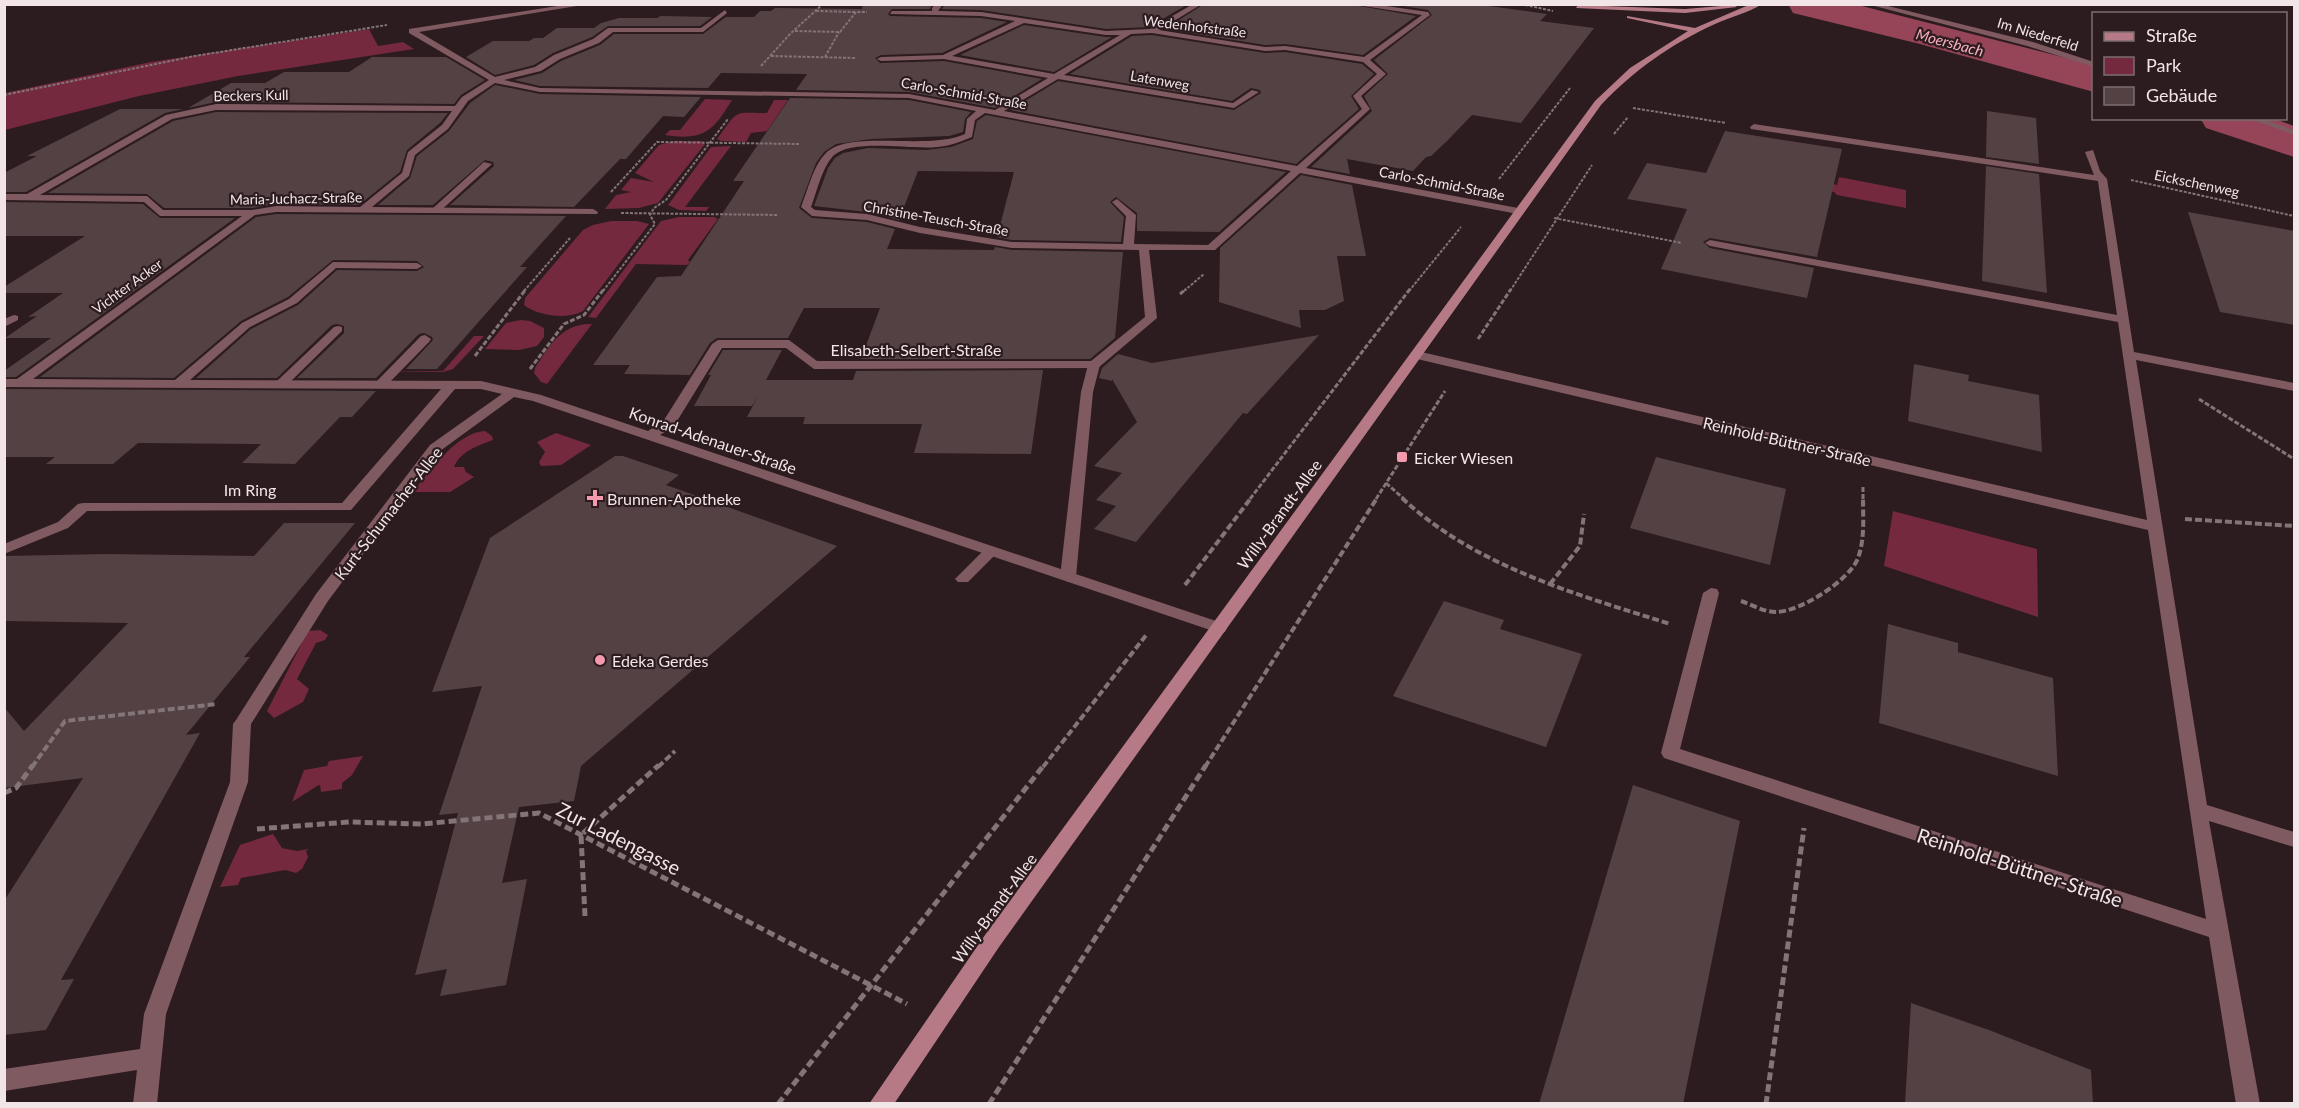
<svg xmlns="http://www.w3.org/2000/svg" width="2299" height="1108" font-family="Lato,sans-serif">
<rect width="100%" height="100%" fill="#2c1c1f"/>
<g fill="#74293e">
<path d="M 369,29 L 378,46 L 403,42 L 414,49 L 238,76 L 139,96 L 5,130 L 5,93 L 151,62 Z"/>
<path d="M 705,99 L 732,100 C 713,131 704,141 665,135 L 670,130 L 680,130 Z"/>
<path d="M 774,100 L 788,100 L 767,131 L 751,133 L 746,142 L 721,141 L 717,139 C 740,108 732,113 767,113 Z"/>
<path d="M 673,141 L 701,141 L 705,144 L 658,203 L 639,208 L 605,209 L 616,195 L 631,192 L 621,190 L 631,178 L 654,182 L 635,173 L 659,145 Z"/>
<path d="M 731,146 L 685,207 L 709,207 L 706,211 L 679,210 L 668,205 L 711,147 Z"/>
<path d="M 1839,177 L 1906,190 L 1906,208 L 1837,195 L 1834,192 L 1819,190 L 1821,181 L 1837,185 Z"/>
<path d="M 679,217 L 714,217 L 718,219 L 688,260 L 690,262 L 687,265 L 636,264 L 596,318 L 588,317 L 661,221 Z"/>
<path d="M 611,221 L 637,221 L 649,224 L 583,311 C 567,320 538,316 524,305 L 525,298 L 583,230 L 593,225 Z"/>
<path d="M 521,320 L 530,321 L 544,328 L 544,337 L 537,346 L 519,350 L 485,349 L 506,323 Z"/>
<path d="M 592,324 L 547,384 L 541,382 L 534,373 L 535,368 C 550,345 562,323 592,324 Z"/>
<path d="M 474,336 L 484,336 L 453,369 L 443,372 L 380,371 L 443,371 Z"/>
<path d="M 485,431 L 492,436 L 493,440 C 477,446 461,451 454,467 L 464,467 L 466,472 L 474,477 L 450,492 L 413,492 C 429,472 457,432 485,431 Z"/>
<path d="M 556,433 L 591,445 L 561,465 L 541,466 L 539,462 L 545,452 L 537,442 Z"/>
<path d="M 1893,511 L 2037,549 L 2038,617 L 1884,566 Z"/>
<path d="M 320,630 L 328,635 L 325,640 L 316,643 L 297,679 L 309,689 L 303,702 L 274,718 L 267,711 L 308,631 Z"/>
<path d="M 363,756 L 352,775 L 342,783 L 342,789 L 321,792 L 320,785 L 317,786 L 292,802 L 304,770 L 327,766 L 329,761 Z"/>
<path d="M 273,834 L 282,848 L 297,851 L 309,849 L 306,851 L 308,857 L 302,869 L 296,873 L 285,870 L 241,878 L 238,885 L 220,887 L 240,845 Z"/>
</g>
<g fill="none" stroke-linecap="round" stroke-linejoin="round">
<g fill="#964458" fill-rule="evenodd">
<path d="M 1788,4 L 1854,4 L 2094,65 L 2094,92 L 1920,44 L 1793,13 Z"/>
<path d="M 2200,118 L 2272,118 L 2294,126 L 2294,157 L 2206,128 Z"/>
</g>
</g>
<g fill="#544144">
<path d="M 863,4 L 932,4 L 930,9 L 892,9 L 888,14 L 890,16 L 981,18 L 1007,22 L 942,53 L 881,55 L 875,58 L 880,63 L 944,61 L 1042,79 L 995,108 L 909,92 L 796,90 L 807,74 L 721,73 L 708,88 L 540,86 L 514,80 L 542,73 L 561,61 L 600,45 L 614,34 L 703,34 L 726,17 L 754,17 L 760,11 L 771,11 L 775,8 L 862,9 Z"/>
<path d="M 945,4 L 1188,4 L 1149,27 L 1106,29 L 981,10 L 942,9 Z"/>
<path d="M 1204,4 L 1348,4 L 1416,16 L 1363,55 L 1285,44 L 1265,45 L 1165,29 Z"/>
<path d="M 1391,4 L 1474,4 L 1547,14 L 1540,21 L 1594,28 L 1521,123 L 1472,115 L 1447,141 L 1431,156 L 1426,157 L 1413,171 L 1347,159 L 1350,174 L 1311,167 L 1372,111 L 1364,96 L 1388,74 L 1374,60 L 1432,15 L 1428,10 Z"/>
<path d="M 660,16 L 712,17 L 700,26 L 608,26 L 592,37 L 553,53 L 534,65 L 495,75 L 466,57 L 493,41 L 529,41 L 534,38 L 543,38 L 557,28 L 594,28 L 601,23 L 619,18 L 658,18 Z"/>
<path d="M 1024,25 L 1106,37 L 1112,37 L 1054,72 L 960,55 Z"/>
<path d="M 1152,35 L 1265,53 L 1285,52 L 1362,64 L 1374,74 L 1351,96 L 1359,109 L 1296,164 L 1010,110 L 1058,81 L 1234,110 L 1261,93 L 1260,90 L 1251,88 L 1232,101 L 1070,74 L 1132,36 Z"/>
<path d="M 372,57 L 446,57 L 485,80 L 461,95 L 454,104 L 216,102 L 188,108 L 231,83 L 265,83 L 284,72 L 349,72 Z"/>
<path d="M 495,85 L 540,94 L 701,97 L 684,117 L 663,116 L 626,159 L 620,159 L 574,207 L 450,205 L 494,166 L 493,162 L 485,160 L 433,205 L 378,205 L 410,178 L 417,156 L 449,131 L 470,103 Z"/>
<path d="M 790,98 L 909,100 L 971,112 L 965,119 L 963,132 L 949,136 L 871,139 L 836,144 L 824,152 L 816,163 L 799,208 L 812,218 L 867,222 L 895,229 L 887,249 L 994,250 L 995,247 L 1012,250 L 1123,252 L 1115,338 L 1090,359 L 861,359 L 880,308 L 804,308 L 788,338 L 717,338 L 710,343 L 690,375 L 624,374 L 630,365 L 593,365 L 657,277 L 681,276 L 744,181 L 733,181 Z"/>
<path d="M 120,109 L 183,109 L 165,113 L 26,192 L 4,192 L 4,173 L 37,156 L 27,156 Z"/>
<path d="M 1987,111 L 2036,118 L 2039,164 L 1986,157 Z"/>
<path d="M 216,112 L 448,113 L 440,123 L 407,150 L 400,172 L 359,205 L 276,204 L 252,208 L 164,208 L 147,194 L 48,193 L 173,121 Z"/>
<path d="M 986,115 L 1286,172 L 1219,232 L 1137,231 L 1137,213 L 1116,197 L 1110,202 L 1124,217 L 1121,242 L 1012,240 L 997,237 L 1014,172 L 918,171 L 899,220 L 867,212 L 814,206 L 828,168 L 835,158 L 843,153 L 868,148 L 926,150 L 951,147 L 973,139 L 977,121 Z"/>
<path d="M 1725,131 L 1842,149 L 1817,257 L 1710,238 L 1703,242 L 1710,248 L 1814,268 L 1807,298 L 1661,269 L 1687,209 L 1627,199 L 1647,163 L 1706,173 Z"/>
<path d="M 1986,166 L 2039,174 L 2047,293 L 1982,281 Z"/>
<path d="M 1301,175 L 1352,185 L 1366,256 L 1337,256 L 1344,301 L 1325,310 L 1299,310 L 1301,328 L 1219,302 L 1220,248 Z"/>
<path d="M 4,202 L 143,204 L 160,218 L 235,218 L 16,377 L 4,377 L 4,371 L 51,338 L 5,338 L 37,316 L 28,317 L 63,293 L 4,293 L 4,287 L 85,236 L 4,236 Z"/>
<path d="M 2188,212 L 2295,231 L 2295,325 L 2220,312 Z"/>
<path d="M 276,214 L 432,215 L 566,216 L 520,267 L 527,267 L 437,369 L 406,369 L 433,340 L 432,337 L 424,333 L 419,334 L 376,378 L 297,378 L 344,333 L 344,326 L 337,324 L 332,325 L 277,378 L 196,378 L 251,329 L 298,305 L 337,270 L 417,271 L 424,267 L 417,261 L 333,260 L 288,297 L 241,321 L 174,378 L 40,377 L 256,217 Z"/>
<path d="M 1319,335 L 1247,414 L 1243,413 L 1136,542 L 1094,529 L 1116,506 L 1096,500 L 1122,473 L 1094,466 L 1137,422 L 1112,379 L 1112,381 L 1099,378 L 1102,368 L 1118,354 L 1152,363 Z"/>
<path d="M 723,350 L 782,350 L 766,380 L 853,380 L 856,371 L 1043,370 L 1031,454 L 914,453 L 922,424 L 803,424 L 805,417 L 747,417 L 759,394 L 752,406 L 694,406 L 711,375 L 708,375 Z"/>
<path d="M 1914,364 L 1969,375 L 1968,381 L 2039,395 L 2042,452 L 1908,421 Z"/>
<path d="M 4,389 L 376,391 L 352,417 L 340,417 L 295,464 L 242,463 L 261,444 L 138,443 L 113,464 L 46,464 L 55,457 L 4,457 Z"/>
<path d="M 615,456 L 623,456 L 679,475 L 666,485 L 837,546 L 581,766 L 574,801 L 519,807 L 502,883 L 527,879 L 506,985 L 440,996 L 447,969 L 415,975 L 458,813 L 439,815 L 482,686 L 432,692 L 490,538 Z"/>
<path d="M 1656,457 L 1786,489 L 1770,565 L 1630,528 Z"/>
<path d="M 284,523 L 355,523 L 244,657 L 250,657 L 186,735 L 200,733 L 61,980 L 74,979 L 46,1030 L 4,1035 L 4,901 L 83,778 L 4,788 L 4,707 L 24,731 L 128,623 L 4,621 L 4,556 L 107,554 L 254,556 Z"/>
<path d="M 1444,601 L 1504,620 L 1500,629 L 1582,654 L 1546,747 L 1393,696 Z"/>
<path d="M 1888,624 L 1958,643 L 1958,652 L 2053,678 L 2058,776 L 1879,723 Z"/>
<path d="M 1633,785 L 1740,821 L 1683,1104 L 1539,1104 Z"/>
<path d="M 1911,1003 L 1989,1030 L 2091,1070 L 2093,1104 L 1905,1104 Z"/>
</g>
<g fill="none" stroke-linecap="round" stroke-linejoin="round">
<g stroke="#827477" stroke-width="2" stroke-dasharray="3 1.5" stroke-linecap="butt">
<path d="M 1521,4 L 1553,11"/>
<path d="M 816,11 L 855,12"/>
<path d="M 795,31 L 840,32 L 856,12 L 867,12"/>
<path d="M 771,56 L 856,58"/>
<path d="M 825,57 L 839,32"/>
<path d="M 761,66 L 790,34 L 823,4"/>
<path d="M 4,95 L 195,56 L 387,25"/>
<path d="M 1633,108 L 1726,123"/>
<path d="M 1614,134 L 1628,117"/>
<path d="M 1499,179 L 1570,88"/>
<path d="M 2131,180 L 2294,216"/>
<path d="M 611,192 L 657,142 L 800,144"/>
<path d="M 621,213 L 778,215"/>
<path d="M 1554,218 L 1682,243"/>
<path d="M 524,291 L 570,238"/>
<path d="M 603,291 L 655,224 L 650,215 L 654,208 L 666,200 L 728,119"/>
<path d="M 1184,291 L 1204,274"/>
<path d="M 1409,291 L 1461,227"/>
<path d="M 1510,291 L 1592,165"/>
</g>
<g stroke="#827477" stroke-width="3" stroke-dasharray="5 2" stroke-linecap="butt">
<path d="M 1180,294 L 1186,289"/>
<path d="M 1478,339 L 1511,289"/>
<path d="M 475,356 L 526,289"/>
<path d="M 530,369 L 564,324 L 584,315 L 604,289"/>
<path d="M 2199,399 L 2294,459"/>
<path d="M 1386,483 L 1404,499"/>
<path d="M 1863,487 L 1863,499"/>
<path d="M 1250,499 L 1410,289"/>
<path d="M 1376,499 L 1445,391"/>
</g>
<g stroke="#827477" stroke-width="4" stroke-dasharray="7 3" stroke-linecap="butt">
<path d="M 1402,498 C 1476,567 1576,594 1670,624"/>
<path d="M 2185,519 L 2294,526"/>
<path d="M 1550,584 L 1580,546 L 1584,514"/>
<path d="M 1185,585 L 1251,498"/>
<path d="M 1741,601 C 1752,605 1764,612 1776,612 C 1800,612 1850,580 1858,558 C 1865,539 1863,517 1863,498"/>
<path d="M 32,767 L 65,721 L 217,704"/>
<path d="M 658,767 L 675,751"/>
<path d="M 1043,767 L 1147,634"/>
<path d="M 1205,767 L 1377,498"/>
</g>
<g stroke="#827477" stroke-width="5" stroke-dasharray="8 4" stroke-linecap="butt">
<path d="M 4,793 L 16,788 L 33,765"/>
<path d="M 257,829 L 349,822 L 422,824 L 539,813 L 907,1004"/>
<path d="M 585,916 L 581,835 L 659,765"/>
<path d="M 778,1104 L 1044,765"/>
<path d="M 989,1104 L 1206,765"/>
<path d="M 1766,1104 L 1804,828"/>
</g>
<g fill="#805a61" fill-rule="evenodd">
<path d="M 892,11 L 935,11 L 938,13 L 935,15 L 890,14 Z"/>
<path d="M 484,162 L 492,164 L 438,213 L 432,213 L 432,209 Z"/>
<path d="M 14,315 L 18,316 L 18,320 L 4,327 L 4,319 Z"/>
<path d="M 338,326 L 342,327 L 342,331 L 285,387 L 277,387 L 275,384 L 277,381 L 334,327 Z"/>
<path d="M 425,335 L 431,339 L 429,342 L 385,387 L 377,387 L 375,384 L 377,381 L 421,336 Z"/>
<path d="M 1094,361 L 1100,365 L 1093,392 L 1076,577 L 1068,582 L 1060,577 L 1081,392 L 1088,365 Z"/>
<path d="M 991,546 L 998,551 L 996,554 L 968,582 L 958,582 L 955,579 L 986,548 Z"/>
</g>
<g fill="#805a61" fill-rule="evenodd">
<path d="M 570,4 L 589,4 L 419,32 L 495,77 L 535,67 L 554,55 L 593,39 L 608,28 L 701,28 L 725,10 L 727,13 L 703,32 L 613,32 L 599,43 L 560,59 L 541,71 L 504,80 L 540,88 L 909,94 L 995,110 L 1048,78 L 944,59 L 881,61 L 877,59 L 881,57 L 943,55 L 1015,21 L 981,16 L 935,15 L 932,13 L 932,8 L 935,4 L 943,4 L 938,11 L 981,12 L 1106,31 L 1150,29 L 1193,4 L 1202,4 L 1159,30 L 1265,47 L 1285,46 L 1364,57 L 1422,15 L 1350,4 L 1372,4 L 1428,12 L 1430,15 L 1370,60 L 1386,74 L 1361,96 L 1370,109 L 1306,168 L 1518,208 L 1523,211 L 1518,214 L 1300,173 L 1215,250 L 1149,250 L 1157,318 L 1098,368 L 814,369 L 786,348 L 722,348 L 674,426 L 660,435 L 1225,624 L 1227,628 L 1225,632 L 1219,633 L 533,401 L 514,397 L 440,451 L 328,601 L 251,724 L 248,782 L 166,1014 L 157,1104 L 133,1104 L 137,1070 L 4,1091 L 4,1069 L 140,1049 L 144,1014 L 230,782 L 233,724 L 236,720 L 316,594 L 430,445 L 502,394 L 481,389 L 455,389 L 351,510 L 87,511 L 68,528 L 4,554 L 4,544 L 58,522 L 78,504 L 83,503 L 342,503 L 441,389 L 4,387 L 4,379 L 17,379 L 242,216 L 160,216 L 144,202 L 4,200 L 4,194 L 27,194 L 166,115 L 216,104 L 455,106 L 462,97 L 489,80 L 409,33 L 409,29 ZM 1024,23 L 1106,35 L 1120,35 L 1054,74 L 952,56 ZM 1152,33 L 1265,51 L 1285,50 L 1363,62 L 1377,74 L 1353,96 L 1362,109 L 1297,166 L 1004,111 L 1058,79 L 1234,108 L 1259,92 L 1252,90 L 1233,103 L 1064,75 L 1131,34 ZM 495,83 L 540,92 L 909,98 L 976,111 L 967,119 L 965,134 C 928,151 850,129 826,153 C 813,166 808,190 801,207 L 812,216 L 867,220 L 920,233 L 1012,248 L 1139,250 L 1145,317 L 1091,361 L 817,361 L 789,340 L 718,340 L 712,344 L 664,420 L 648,431 L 541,395 L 481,381 L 190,380 L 250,327 L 297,303 L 336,268 L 417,269 L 422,266 L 417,263 L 333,262 L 289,299 L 242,323 L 175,380 L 33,379 L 255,215 L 276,212 L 597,214 L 598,212 L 593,209 L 372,207 L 409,176 L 415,155 L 448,129 L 468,101 ZM 216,110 L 452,111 L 442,125 L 408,152 L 402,173 L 360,207 L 276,206 L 252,210 L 163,210 L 147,196 L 40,195 L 172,119 ZM 985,113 L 1291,171 L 1208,245 L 1134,244 L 1136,215 L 1117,199 L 1112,202 L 1126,216 L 1123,244 L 1012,242 L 920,227 L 867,214 L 815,210 L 811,207 C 817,191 822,168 833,156 C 852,138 911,150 937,147 C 950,146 960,142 972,137 L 975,120 Z"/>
<path d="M 1867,4 L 1880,4 L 2033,42 L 2094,62 L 2094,67 L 2027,46 Z"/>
<path d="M 2247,118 L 2261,118 L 2294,130 L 2294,135 Z"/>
<path d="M 1754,124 L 2094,175 L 2085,152 L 2093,150 L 2100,171 L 2107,179 L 2134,352 L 2294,383 L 2294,391 L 2136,360 L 2207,805 L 2294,832 L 2294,847 L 2209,821 L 2260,1104 L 2236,1104 L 2209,937 L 1664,758 L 1661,753 L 1703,593 L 1711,588 L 1717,589 L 1719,593 L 1680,749 L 2206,919 L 2148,530 L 1417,359 L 1411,355 L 1417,351 L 2147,520 L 2118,322 L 1710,246 L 1705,243 L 1710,240 L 2117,315 L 2098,181 L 1751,129 L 1750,127 Z"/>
</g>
<g fill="#b67a86" fill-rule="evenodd">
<path d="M 1751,4 L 1762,4 C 1748,13 1730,17 1715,24 C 1671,44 1634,70 1601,105 L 999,947 L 894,1104 L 869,1104 L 985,935 L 1595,101 L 1630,68 L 1688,31 L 1627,18 L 1627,16 L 1695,28 Z"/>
<path d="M 1578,5 L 1685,9 L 1734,5 L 1737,7 L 1685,13 L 1576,8 Z"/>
</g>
</g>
<g fill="#f39aac" stroke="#2c1c1f" stroke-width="2">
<rect x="1396" y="451" width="12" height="12" rx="3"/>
<path d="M592 489h6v6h6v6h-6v6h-6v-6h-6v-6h6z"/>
<circle cx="600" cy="660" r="6"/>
</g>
<g text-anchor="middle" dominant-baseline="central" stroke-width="4.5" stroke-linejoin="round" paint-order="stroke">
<g font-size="14" fill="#f1e5e7" stroke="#2c1c1f">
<text transform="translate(1195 26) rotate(7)">Wedenhofstraße</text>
<text transform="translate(2038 34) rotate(17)">Im Niederfeld</text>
<text transform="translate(1160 80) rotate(10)">Latenweg</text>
<text transform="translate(964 93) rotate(10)">Carlo-Schmid-Straße</text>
<text transform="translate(251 95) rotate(-1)">Beckers Kull</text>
<text transform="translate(1442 183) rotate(11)">Carlo-Schmid-Straße</text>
<text transform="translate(2197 183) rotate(12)">Eickschenweg</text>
<text transform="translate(296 198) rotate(-1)">Maria-Juchacz-Straße</text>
<text transform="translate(936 218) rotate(10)">Christine-Teusch-Straße</text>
<text transform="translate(127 286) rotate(-36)">Vichter Acker</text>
</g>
<g font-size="15" font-style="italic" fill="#f8b0bd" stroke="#2c1c1f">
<text transform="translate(1950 42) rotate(15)">Moersbach</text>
</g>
<g font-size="16" fill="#f1e5e7" stroke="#2c1c1f">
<text x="916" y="349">Elisabeth-Selbert-Straße</text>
<text transform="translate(713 440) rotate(19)">Konrad-Adenauer-Straße</text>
<text transform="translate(1787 441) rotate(13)">Reinhold-Büttner-Straße</text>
<text x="250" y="489">Im Ring</text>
<text transform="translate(388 513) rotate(-52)">Kurt-Schumacher-Allee</text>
<text transform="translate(1279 514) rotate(-54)">Willy-Brandt-Allee</text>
<text transform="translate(994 908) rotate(-54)">Willy-Brandt-Allee</text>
</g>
<g font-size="16" fill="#f1e5e7" stroke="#2c1c1f" text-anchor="start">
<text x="1414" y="457">Eicker Wiesen</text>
<text x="607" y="498">Brunnen-Apotheke</text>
<text x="612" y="660">Edeka Gerdes</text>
</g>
<g font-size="20" fill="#f1e5e7" stroke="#2c1c1f">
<text transform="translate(619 838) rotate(27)">Zur Ladengasse</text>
<text transform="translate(2020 867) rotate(18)">Reinhold-Büttner-Straße</text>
</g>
</g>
<rect width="2299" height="1108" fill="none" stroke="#f1e5e7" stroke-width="12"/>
<rect x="2092" y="12" width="195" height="108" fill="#2c1c1f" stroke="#7b6c6f" stroke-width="1.5"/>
<rect x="2104" y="32" width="30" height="9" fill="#b67a86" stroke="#7b6c6f" stroke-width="1.5"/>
<text x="2146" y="42" font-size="18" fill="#f1e5e7">Straße</text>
<rect x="2104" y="57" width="30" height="18" fill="#74293e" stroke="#7b6c6f" stroke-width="1.5"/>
<text x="2146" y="72" font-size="18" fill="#f1e5e7">Park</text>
<rect x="2104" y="87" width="30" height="18" fill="#544144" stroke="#7b6c6f" stroke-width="1.5"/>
<text x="2146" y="102" font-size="18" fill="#f1e5e7">Gebäude</text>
</svg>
